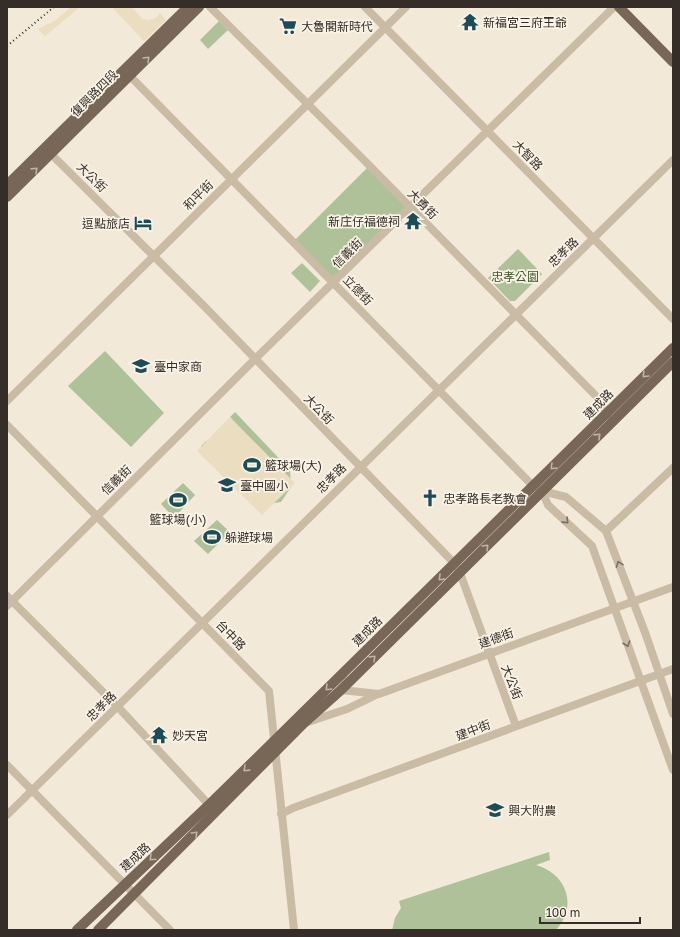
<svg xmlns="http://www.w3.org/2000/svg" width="680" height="937" font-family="'Golos Text','Noto Sans TC',sans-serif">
<rect width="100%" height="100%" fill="#f2e9d9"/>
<g fill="#aec199">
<path d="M 219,21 L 228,30 L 208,49 L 200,40 Z"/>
<path d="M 367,168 L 406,207 L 334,280 L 294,241 Z"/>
<path d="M 518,249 L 542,274 L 515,301 L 510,301 L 488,278 Z"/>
<path d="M 302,263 L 320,281 L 310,292 L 291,273 Z"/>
<path d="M 105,351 L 164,413 L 131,447 L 68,386 Z"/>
<path d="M 235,412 L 290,470 L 291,487 L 281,502 L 262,505 L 251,500 L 201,446 L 206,441 L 211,446 C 216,429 217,426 236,424 L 230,417 Z"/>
<path d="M 183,483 L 195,495 L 174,518 L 161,504 Z"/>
<path d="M 217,520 L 230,532 L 208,554 L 194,541 Z"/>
<path d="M 549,852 L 550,860 L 536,865 C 567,874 578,906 556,930 L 392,930 L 395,918 L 401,908 L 399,901 Z"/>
</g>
<g fill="#eaddc0">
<path d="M 71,7 L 80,7 L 45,36 L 38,29 L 56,20 Z"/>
<path d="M 112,7 L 132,7 L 142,19 L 149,20 L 156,18 L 160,13 L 166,20 L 144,41 Z"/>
<path d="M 230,417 L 295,483 L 262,515 L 197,451 Z"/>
</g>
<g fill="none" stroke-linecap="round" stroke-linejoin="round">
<g stroke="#cabba5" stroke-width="8">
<path d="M 210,7 L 360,156 L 600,400 L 609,417"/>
<path d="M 365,7 L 673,319"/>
<path d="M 126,72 L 533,486 L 542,491 L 566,497 L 606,531 L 646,635 L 673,714"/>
<path d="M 48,151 L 205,307 L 455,564 L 460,573 L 516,726"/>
<path d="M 7,401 L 406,7"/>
<path d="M 7,425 L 269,691 L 294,930"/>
<path d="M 542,491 L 548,505 L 592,546 L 673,770"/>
<path d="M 606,531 L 673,468"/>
<path d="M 7,596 L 118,707 L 212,808"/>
<path d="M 7,606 L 255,359 L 614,7"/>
<path d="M 343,674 L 341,690 L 379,694 L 673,587"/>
<path d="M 305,723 L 347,709 L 378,694"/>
<path d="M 7,765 L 170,930"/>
<path d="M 281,814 L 293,808 L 673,669"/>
<path d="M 7,815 L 673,160"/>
</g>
<g stroke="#786657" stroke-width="10">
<path d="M 619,7 L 673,62"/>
<path d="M 7,185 L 188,7"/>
<path d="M 7,197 L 199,7"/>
<path d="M 77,930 L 210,804 L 673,348"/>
<path d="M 98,930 L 304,723 L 341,690 L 673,362"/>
</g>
<path stroke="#352d27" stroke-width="2" stroke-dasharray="1 3" stroke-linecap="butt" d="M 7,46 L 54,7"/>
</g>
<defs><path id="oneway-chevron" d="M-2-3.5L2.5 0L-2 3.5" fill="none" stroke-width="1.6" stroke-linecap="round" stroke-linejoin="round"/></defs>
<g stroke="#bfb4a6">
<use href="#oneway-chevron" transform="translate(147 59) rotate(-45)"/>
<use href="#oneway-chevron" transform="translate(35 170) rotate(-44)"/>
<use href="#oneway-chevron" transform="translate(645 375) rotate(135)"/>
<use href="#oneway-chevron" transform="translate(598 436) rotate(-44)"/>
<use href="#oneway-chevron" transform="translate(553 467) rotate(135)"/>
<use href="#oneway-chevron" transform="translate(486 547) rotate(-45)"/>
<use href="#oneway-chevron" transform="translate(441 578) rotate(136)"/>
<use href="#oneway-chevron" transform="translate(373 658) rotate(-44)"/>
<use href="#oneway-chevron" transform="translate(328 688) rotate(135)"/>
<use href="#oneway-chevron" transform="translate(246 769) rotate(136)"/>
<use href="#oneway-chevron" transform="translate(195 834) rotate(-45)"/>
<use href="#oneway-chevron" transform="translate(152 858) rotate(137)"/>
</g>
<g stroke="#786d60">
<use href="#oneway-chevron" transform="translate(566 521) rotate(44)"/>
<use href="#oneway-chevron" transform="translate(619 564) rotate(-111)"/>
<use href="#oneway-chevron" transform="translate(627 644) rotate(71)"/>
</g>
<defs>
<g id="temple-bare" transform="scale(1.38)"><path d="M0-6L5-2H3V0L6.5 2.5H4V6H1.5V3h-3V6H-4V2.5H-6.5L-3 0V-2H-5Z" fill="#1c4c57" stroke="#f9f3e6" stroke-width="2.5" paint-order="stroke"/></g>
<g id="supermarket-bare" transform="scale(1.38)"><path d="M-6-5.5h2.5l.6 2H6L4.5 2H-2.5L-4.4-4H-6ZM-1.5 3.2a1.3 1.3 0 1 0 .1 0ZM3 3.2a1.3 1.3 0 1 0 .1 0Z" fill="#1c4c57" stroke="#f9f3e6" stroke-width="2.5" paint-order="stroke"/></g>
<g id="hotel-bare" transform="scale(1.38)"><path d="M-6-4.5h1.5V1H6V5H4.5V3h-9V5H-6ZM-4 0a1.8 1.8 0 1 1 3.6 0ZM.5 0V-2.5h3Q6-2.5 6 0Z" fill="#1c4c57" stroke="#f9f3e6" stroke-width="2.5" paint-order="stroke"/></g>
<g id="school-bare" transform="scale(1.38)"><path d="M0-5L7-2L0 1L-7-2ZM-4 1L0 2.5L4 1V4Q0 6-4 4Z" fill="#1c4c57" stroke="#f9f3e6" stroke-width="2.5" paint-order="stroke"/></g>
<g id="stadium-bare" transform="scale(1.38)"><path d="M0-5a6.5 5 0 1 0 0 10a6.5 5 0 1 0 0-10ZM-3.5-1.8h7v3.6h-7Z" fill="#1c4c57" stroke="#f9f3e6" stroke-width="2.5" paint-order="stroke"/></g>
<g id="church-bare" transform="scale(1.38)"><path d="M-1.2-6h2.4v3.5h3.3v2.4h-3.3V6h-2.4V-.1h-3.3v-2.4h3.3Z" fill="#1c4c57" stroke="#f9f3e6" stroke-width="2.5" paint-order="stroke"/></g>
</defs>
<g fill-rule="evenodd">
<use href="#temple-bare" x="470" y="22"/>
<use href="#supermarket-bare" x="288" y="26"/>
<use href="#temple-bare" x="413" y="221"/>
<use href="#hotel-bare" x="143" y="223"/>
<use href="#school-bare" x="141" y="366"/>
<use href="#stadium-bare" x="252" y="465"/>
<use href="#school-bare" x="227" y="485"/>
<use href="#church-bare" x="430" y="498"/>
<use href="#stadium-bare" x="178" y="500"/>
<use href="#stadium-bare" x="212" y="537"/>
<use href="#temple-bare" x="159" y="735"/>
<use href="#school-bare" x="495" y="810"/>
</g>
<g text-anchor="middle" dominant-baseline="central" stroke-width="3.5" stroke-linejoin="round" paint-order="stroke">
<g font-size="12" fill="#352d27" stroke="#f9f3e6" text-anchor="start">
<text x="483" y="22">新福宮三府王爺</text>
<text x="301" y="26">大魯閣新時代</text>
<text x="400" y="221" text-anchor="end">新庄仔福德祠</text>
<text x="130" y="223" text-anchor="end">逗點旅店</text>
<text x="154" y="366">臺中家商</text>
<text x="265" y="465">籃球場(大)</text>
<text x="240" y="485">臺中國小</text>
<text x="443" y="498">忠孝路長老教會</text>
<text x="178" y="519" text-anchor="middle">籃球場(小)</text>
<text x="225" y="537">躲避球場</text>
<text x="172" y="735">妙天宮</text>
<text x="508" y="810">興大附農</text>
</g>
<g font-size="12" fill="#352d27" stroke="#f9f3e6">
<text transform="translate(94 93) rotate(-45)">復興路四段</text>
<text transform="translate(528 155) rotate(46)">大智路</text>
<text transform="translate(92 177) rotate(44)">大公街</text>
<text transform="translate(198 195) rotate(-45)">和平街</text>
<text transform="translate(423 204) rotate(45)">大勇街</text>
<text transform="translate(563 252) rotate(-44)">忠孝路</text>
<text transform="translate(347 253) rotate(-45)">信義街</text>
<text transform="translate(358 290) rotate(46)">立德街</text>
<text transform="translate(598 404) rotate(-45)">建成路</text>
<text transform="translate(319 409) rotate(46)">大公街</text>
<text transform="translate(331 478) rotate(-45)">忠孝路</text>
<text transform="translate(116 480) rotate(-44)">信義街</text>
<text transform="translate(367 631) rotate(-45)">建成路</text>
<text transform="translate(231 635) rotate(46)">台中路</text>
<text transform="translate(496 638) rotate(-20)">建德街</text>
<text transform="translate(512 682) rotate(69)">大公街</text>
<text transform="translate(101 706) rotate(-45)">忠孝路</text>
<text transform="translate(473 730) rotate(-21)">建中街</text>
<text transform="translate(135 857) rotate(-43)">建成路</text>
</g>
<g font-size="12" fill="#3f542a" stroke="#f9f3e6">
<text x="515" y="276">忠孝公園</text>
</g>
</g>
<rect width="680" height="937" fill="none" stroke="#352d27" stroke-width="16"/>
<path d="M540 917v6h100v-6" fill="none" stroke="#352d27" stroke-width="2"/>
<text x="546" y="917" font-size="12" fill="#352d27" stroke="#f9f3e6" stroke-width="3" paint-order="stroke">100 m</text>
</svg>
